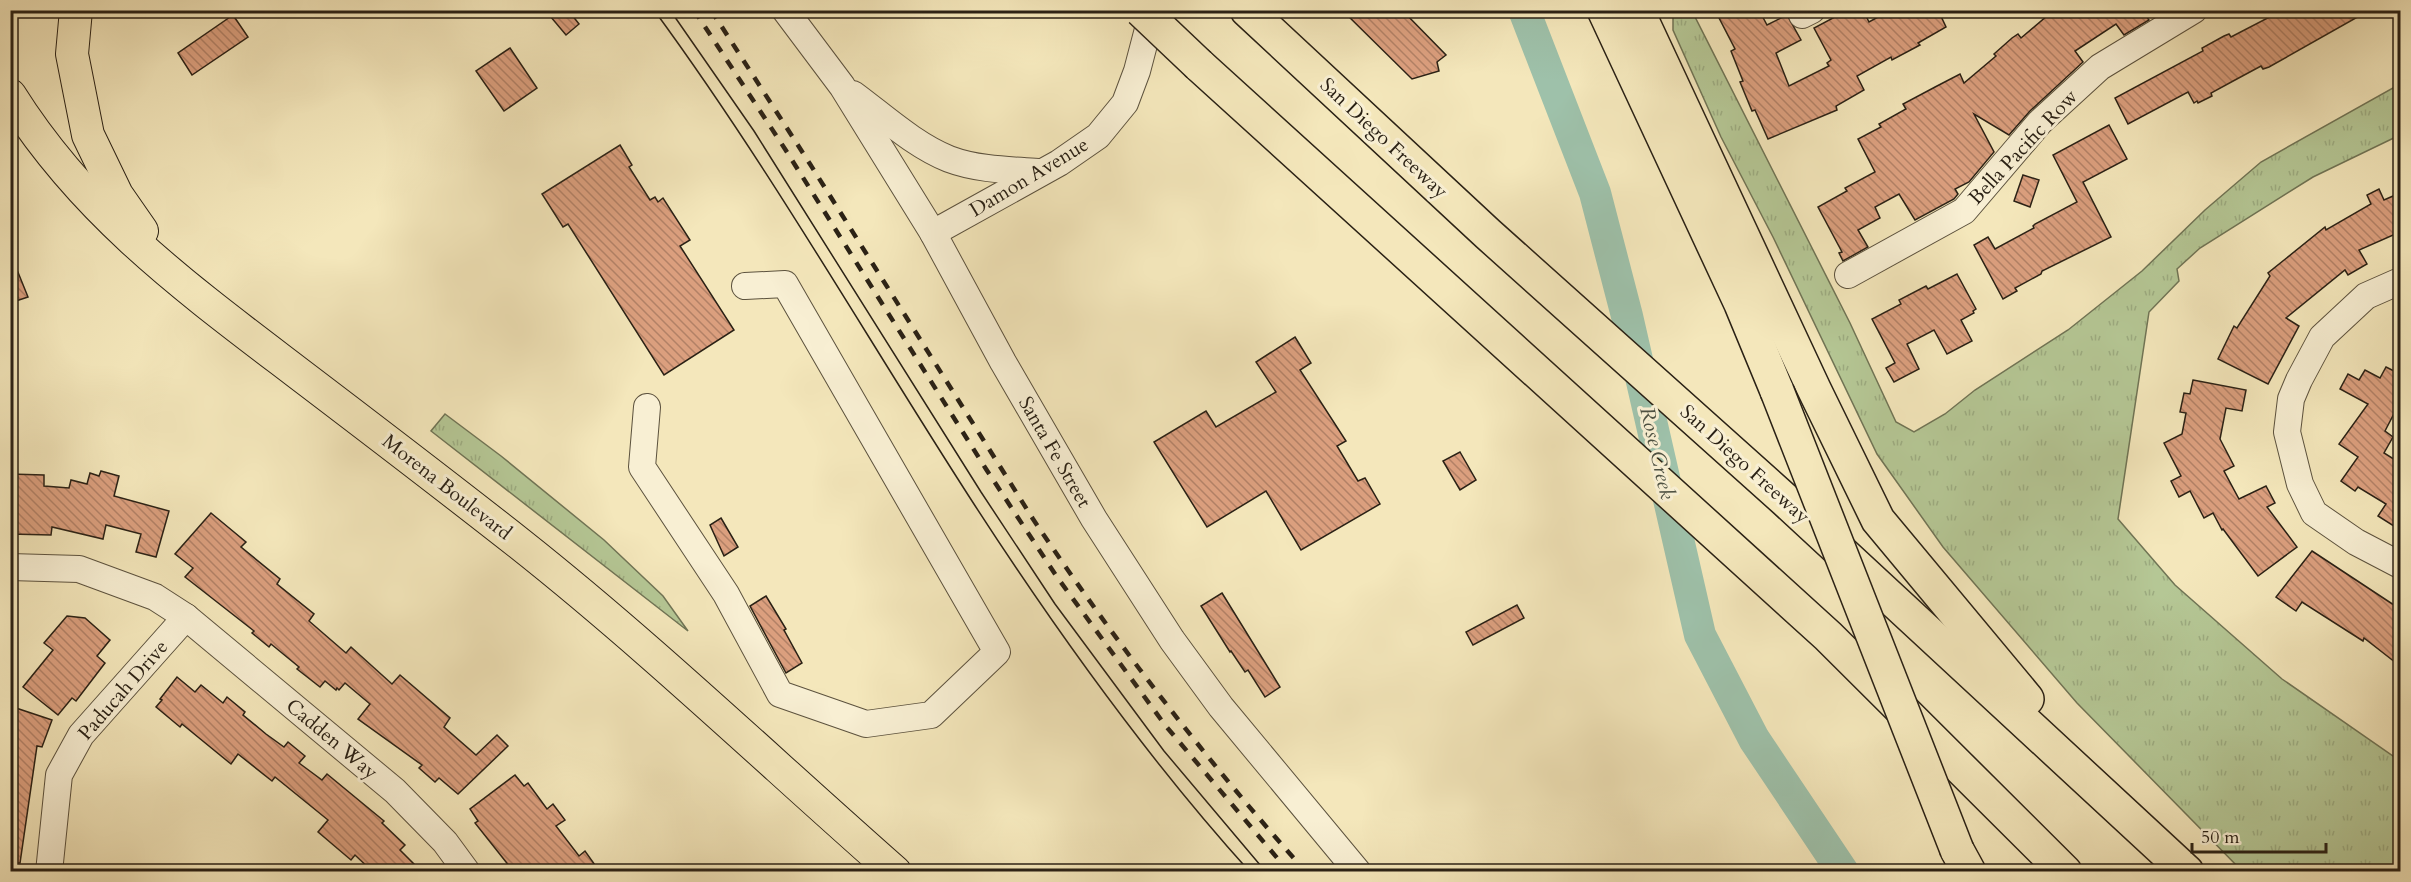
<svg xmlns="http://www.w3.org/2000/svg" width="2411" height="882" font-family="Cardo,serif">
<defs>
<pattern id="grass-tufts" width="24" height="20" patternUnits="userSpaceOnUse" patternTransform="scale(1.5)"><rect width="24" height="20" fill="#b5c795"/><path d="M3 7l-1-3M5 7V3M7 7l1-3M15 17l-1-3M17 17v-4M19 17l1-3" fill="none" stroke="#9cab80"/></pattern>
<pattern id="building-back-hatch" width="6" height="6" patternUnits="userSpaceOnUse" patternTransform="scale(1.5)"><rect width="6" height="6" fill="#db9f7e"/><path d="M-1 5l2 2M0 0l6 6M5-1l2 2" fill="none" stroke="#b28166"/></pattern>
</defs>
<rect width="100%" height="100%" fill="#f4e7bb"/>
<filter id="stains"><feTurbulence type="fractalNoise" baseFrequency=".00333" numOctaves="4"/><feColorMatrix values="0 0 0 0 .2 0 0 0 0 .09 0 0 0 0 .02 0 0 0 .5 -.17"/></filter>
<radialGradient id="worn" r=".72"><stop offset=".6" stop-color="#630" stop-opacity="0"/><stop offset="1" stop-color="#630" stop-opacity=".3"/></radialGradient>
<g fill="url(#grass-tufts)" stroke="#707455" stroke-width="1.5">
<path d="M 1673,11 L 1691,11 L 1695,17 L 1850,323 L 1896,422 L 1914,432 L 1945,414 L 1975,390 L 2068,330 L 2142,271 L 2205,210 L 2261,162 L 2400,84 L 2400,135 L 2313,177 L 2200,248 L 2177,269 L 2179,281 L 2149,312 L 2118,519 L 2175,585 L 2282,679 L 2400,761 L 2400,871 L 2242,871 L 2077,703 L 1943,547 L 1877,454 L 1773,237 L 1721,137 L 1673,30 Z"/>
<path d="M 445,414 L 501,456 L 604,540 L 663,596 L 688,631 L 431,431 Z"/>
</g>
<g fill="none" stroke-linecap="round" stroke-linejoin="round">
<path stroke="#9ec1aa" stroke-width="32" d="M 1524,10 L 1595,193 L 1627,316 L 1700,635 L 1754,739 L 1843,872"/>
</g>
<g fill="url(#building-back-hatch)" stroke="#2a2115" stroke-width="1.5">
<path d="M 545,10 L 568,10 L 579,24 L 566,35 Z"/>
<path d="M 1342,10 L 1402,10 L 1446,55 L 1437,62 L 1439,71 L 1412,79 Z"/>
<path d="M 1724,10 L 1759,10 L 1767,25 L 1787,15 L 1801,40 L 1776,53 L 1789,86 L 1829,66 L 1827,63 L 1831,60 L 1814,28 L 1835,17 L 1831,10 L 1863,10 L 1869,22 L 1891,10 L 1938,10 L 1946,27 L 1918,43 L 1920,45 L 1892,60 L 1891,57 L 1857,76 L 1864,90 L 1836,106 L 1837,110 L 1768,139 L 1755,110 L 1752,111 L 1740,82 L 1743,81 L 1731,51 L 1735,49 L 1717,14 Z"/>
<path d="M 2054,10 L 2142,10 L 2149,20 L 2124,35 L 2116,24 L 2075,51 L 2083,62 L 2030,111 L 2009,135 L 1974,114 L 1994,152 L 1969,182 L 1955,189 L 1958,194 L 1954,199 L 1915,220 L 1899,194 L 1875,207 L 1880,218 L 1858,230 L 1868,247 L 1843,261 L 1839,253 L 1842,252 L 1818,207 L 1847,191 L 1845,188 L 1875,172 L 1858,139 L 1881,127 L 1879,124 L 1906,109 L 1903,104 L 1937,86 L 1960,74 L 1964,83 L 1996,56 L 1994,54 L 2012,38 L 2018,34 L 2021,38 Z"/>
<path d="M 2283,10 L 2370,10 L 2269,67 L 2263,69 L 2261,66 L 2235,80 L 2211,93 L 2212,96 L 2198,103 L 2197,101 L 2194,103 L 2188,92 L 2128,124 L 2115,98 L 2203,51 L 2202,48 L 2224,36 L 2229,34 L 2231,37 Z"/>
<path d="M 233,15 L 248,37 L 192,75 L 178,53 Z"/>
<path d="M 510,48 L 537,88 L 504,111 L 476,71 Z"/>
<path d="M 2109,125 L 2127,159 L 2083,182 L 2111,237 L 2042,271 L 2041,274 L 2015,288 L 2017,291 L 2003,299 L 1974,245 L 1988,237 L 1995,249 L 2034,228 L 2033,226 L 2035,224 L 2077,202 L 2053,155 Z"/>
<path d="M 620,145 L 632,165 L 629,167 L 650,200 L 655,197 L 658,202 L 663,198 L 690,240 L 680,246 L 734,330 L 664,375 L 568,224 L 563,227 L 542,194 Z"/>
<path d="M 2023,175 L 2039,180 L 2030,207 L 2014,201 Z"/>
<path d="M 2379,189 L 2384,200 L 2400,193 L 2400,232 L 2359,250 L 2367,264 L 2348,275 L 2345,270 L 2286,318 L 2299,326 L 2268,384 L 2218,359 L 2234,326 L 2237,328 L 2270,276 L 2268,273 L 2325,227 L 2326,230 L 2371,204 L 2367,195 Z"/>
<path d="M 11,255 L 28,297 L 10,303 L 10,256 Z"/>
<path d="M 1957,274 L 1976,309 L 1973,311 L 1974,313 L 1961,320 L 1972,341 L 1947,354 L 1934,330 L 1907,344 L 1919,369 L 1894,382 L 1886,368 L 1895,363 L 1872,319 L 1901,304 L 1899,300 L 1926,286 L 1928,289 Z"/>
<path d="M 1295,337 L 1311,363 L 1300,370 L 1346,441 L 1337,446 L 1358,481 L 1365,478 L 1380,504 L 1301,550 L 1266,491 L 1207,527 L 1154,442 L 1206,411 L 1216,427 L 1276,392 L 1256,362 Z"/>
<path d="M 2386,367 L 2400,374 L 2400,402 L 2385,431 L 2393,437 L 2384,453 L 2400,463 L 2400,530 L 2378,516 L 2386,504 L 2358,487 L 2355,491 L 2341,481 L 2358,457 L 2339,444 L 2368,404 L 2340,389 L 2348,374 L 2359,380 L 2365,370 L 2380,378 Z"/>
<path d="M 2193,380 L 2246,390 L 2242,411 L 2226,408 L 2220,439 L 2234,466 L 2224,471 L 2239,499 L 2266,486 L 2275,503 L 2267,507 L 2297,547 L 2258,576 L 2223,529 L 2222,530 L 2213,513 L 2204,518 L 2190,491 L 2179,497 L 2171,481 L 2181,476 L 2164,443 L 2182,434 L 2186,413 L 2180,412 L 2184,393 L 2190,394 Z"/>
<path d="M 1460,452 L 1476,480 L 1460,490 L 1443,461 Z"/>
<path d="M 101,471 L 119,476 L 114,496 L 169,511 L 156,557 L 136,552 L 141,534 L 106,525 L 103,539 L 52,527 L 51,535 L 10,534 L 10,474 L 44,475 L 44,486 L 69,488 L 71,480 L 87,484 L 90,473 L 99,476 Z"/>
<path d="M 211,513 L 246,542 L 241,547 L 280,579 L 277,584 L 314,614 L 309,621 L 346,653 L 351,647 L 392,684 L 400,675 L 450,718 L 444,727 L 476,755 L 497,735 L 508,746 L 458,794 L 439,778 L 435,782 L 419,768 L 422,765 L 358,719 L 370,704 L 345,683 L 339,690 L 337,688 L 336,690 L 325,681 L 320,687 L 297,669 L 299,667 L 271,644 L 269,647 L 252,633 L 254,631 L 185,577 L 193,568 L 175,554 Z"/>
<path d="M 721,518 L 738,547 L 724,556 L 710,525 Z"/>
<path d="M 2312,551 L 2400,609 L 2400,666 L 2364,638 L 2363,641 L 2302,602 L 2296,611 L 2276,597 Z"/>
<path d="M 1222,593 L 1280,687 L 1265,697 L 1248,670 L 1245,672 L 1231,651 L 1230,652 L 1201,606 Z"/>
<path d="M 766,596 L 786,629 L 784,630 L 802,663 L 786,673 L 750,606 Z"/>
<path d="M 1517,605 L 1524,618 L 1473,645 L 1466,632 Z"/>
<path d="M 67,616 L 85,618 L 110,640 L 97,656 L 105,663 L 76,701 L 72,698 L 58,715 L 23,687 L 53,650 L 44,643 Z"/>
<path d="M 177,677 L 195,692 L 201,685 L 223,703 L 227,697 L 245,712 L 243,715 L 266,734 L 284,747 L 288,742 L 305,756 L 299,763 L 322,780 L 327,774 L 384,821 L 382,823 L 405,845 L 400,850 L 422,872 L 373,872 L 355,855 L 351,860 L 318,832 L 328,820 L 275,777 L 272,781 L 238,754 L 231,764 L 182,724 L 180,727 L 156,707 L 162,700 L 160,699 Z"/>
<path d="M 10,706 L 52,720 L 42,747 L 37,746 L 20,863 L 10,863 Z"/>
<path d="M 515,775 L 524,786 L 528,783 L 547,809 L 553,804 L 565,820 L 556,826 L 579,856 L 585,851 L 600,872 L 514,872 L 475,823 L 478,821 L 470,809 Z"/>
</g>
<g fill="none" stroke-linecap="round" stroke-linejoin="round">
<g stroke="#5c523e" stroke-width="28">
<g id="minor">
<path d="M 785,10 L 842,86 L 933,233 L 1003,362 L 1094,519 L 1172,640 L 1221,707 L 1358,872"/>
<path d="M 1802,15 L 1812,10"/>
<path d="M 853,94 C 883,116 914,145 949,159 C 978,170 1011,170 1041,172"/>
<path d="M 933,233 L 1059,163 L 1098,136 L 1125,103 L 1137,71 L 1153,10"/>
<path d="M 1848,275 L 1964,211 L 2040,122 L 2100,67 L 2194,10"/>
<path d="M 2400,281 L 2366,296 L 2322,337 L 2299,380 L 2291,399 L 2287,432 L 2300,484 L 2314,513 L 2356,542 L 2400,565"/>
<path d="M 647,407 L 642,467 L 726,594 L 780,694 L 866,724 L 931,715 L 997,652 L 785,284 L 745,286"/>
<path d="M 10,567 L 79,569 L 155,597 L 186,617 L 395,791 L 445,842 L 467,872"/>
<path d="M 49,872 L 59,775 L 81,735 L 186,617"/>
</g>
</g>
<g stroke="#2a2115" stroke-width="34">
<g id="major">
<path d="M 76,10 L 72,54 L 88,135 L 117,195 L 142,231"/>
<path d="M 10,95 C 84,213 185,287 294,370 C 369,427 445,485 520,544 C 650,647 770,762 895,872"/>
</g>
</g>
<g stroke="#2a2115" stroke-width="36">
<g id="highway">
<path d="M 1247,10 L 1488,234 L 1785,500 L 2187,872"/>
<path d="M 1604,10 L 1741,304 L 1777,391"/>
<path d="M 1637,10 L 1814,389 L 1878,520 L 2027,699"/>
<path d="M 1199,65 L 1828,636 L 2065,872"/>
<path d="M 1957,850 L 1969,872"/>
</g>
</g>
<use href="#minor" stroke="#f8efd3" stroke-width="26"/>
<use href="#major" stroke="#f4e7bb" stroke-width="32"/>
<use href="#highway" stroke="#f4e7bb" stroke-width="33"/>
<g stroke="#2a2115" stroke-width="1.5">
<path d="M 654,10 C 770,168 866,337 972,501 C 1056,631 1146,757 1250,872"/>
<path d="M 670,10 L 754,131 L 981,492 L 1055,604 L 1164,751 L 1266,872"/>
</g>
<g stroke="#2a2115" stroke-width="4.5" stroke-dasharray="10 10" stroke-linecap="butt">
<path d="M 694,10 L 785,149 L 986,469 L 1057,577 L 1165,725 L 1289,872"/>
<path d="M 711,10 L 810,164 L 1033,519 C 1116,643 1206,760 1306,872"/>
</g>
<g stroke="#2a2115" stroke-width="36" stroke-linecap="butt">
<g id="highway-bridge">
<path d="M 1141,10 L 1199,65"/>
<path d="M 1777,391 L 1957,850"/>
</g>
</g>
<use href="#highway-bridge" stroke="#f4e7bb" stroke-width="33"/>
</g>
<g text-anchor="middle" dominant-baseline="central" stroke-width="6" stroke-linejoin="round" paint-order="stroke">
<g font-size="20" fill="#2a2115" stroke="#f8efd3">
<text transform="translate(1384 138) rotate(43)">San Diego Freeway</text>
<text transform="translate(2023 147) rotate(-47)">Bella Pacific Row</text>
<text transform="translate(1029 177) rotate(-31)">Damon Avenue</text>
<text transform="translate(1055 452) rotate(60)">Santa Fe Street</text>
<text transform="translate(1745 464) rotate(42)">San Diego Freeway</text>
<text transform="translate(447 487) rotate(38)">Morena Boulevard</text>
<text transform="translate(123 690) rotate(-49)">Paducah Drive</text>
<text transform="translate(332 739) rotate(40)">Cadden Way</text>
</g>
<g font-size="21" font-style="italic" fill="#4d5142" stroke="#f8efd3">
<text transform="translate(1657 453) rotate(77)">Rose Creek</text>
</g>
</g>
<rect width="2411" height="882" fill="none" stroke="#f4e7bb" stroke-width="36"/>
<rect x="12" y="12" width="2387" height="858" fill="none" stroke="#2a2115" stroke-width="3"/>
<rect x="18" y="18" width="2375" height="846" fill="none" stroke="#2a2115" stroke-width="1.5"/>
<path d="M2192 843v9h134v-9" fill="none" stroke="#2a2115" stroke-width="3"/>
<text x="2201" y="843" font-size="18" fill="#2a2115" stroke="#f8efd3" stroke-width="4.5" paint-order="stroke">50 m</text>
<rect width="100%" height="100%" filter="url(#stains)"/>
<rect width="100%" height="100%" fill="url(#worn)"/>
</svg>
